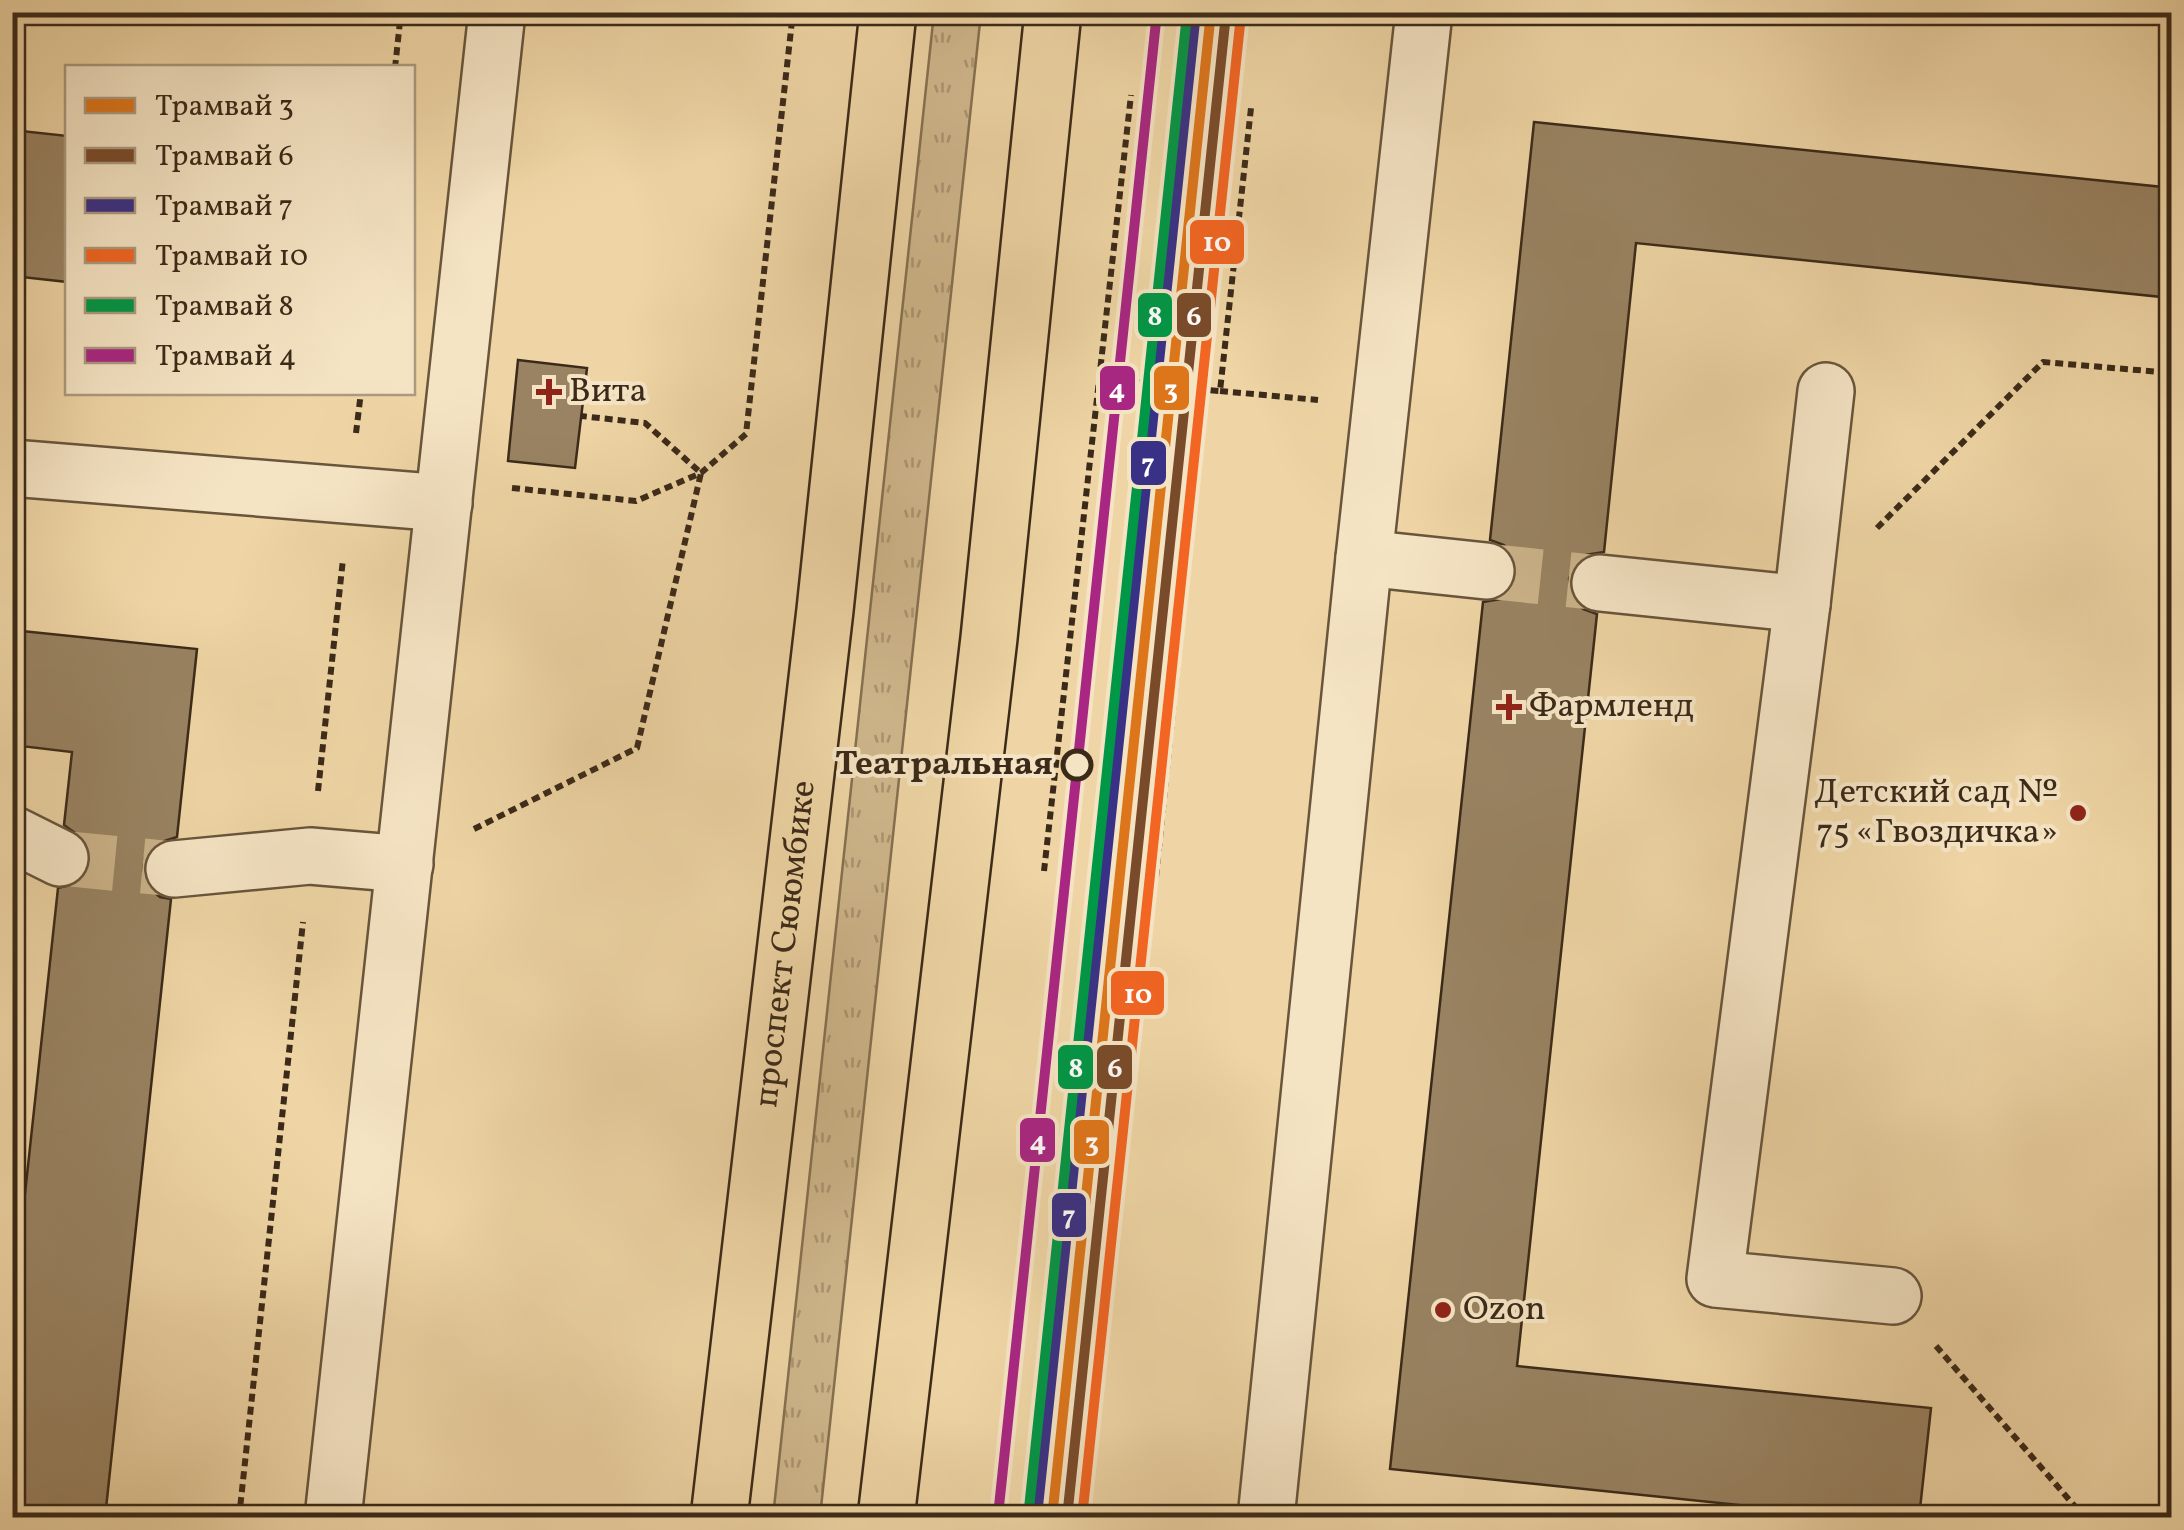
<svg xmlns="http://www.w3.org/2000/svg" width="2184" height="1530" font-family="Vollkorn,serif">
<defs>
<pattern id="grass-tufts" width="24" height="20" patternUnits="userSpaceOnUse" patternTransform="scale(2.5)"><rect width="24" height="20" fill="#d0b88d"/><path d="M3 7l-1-3M5 7V3M7 7l1-3M15 17l-1-3M17 17v-4M19 17l1-3" fill="none" stroke="#aa9672"/></pattern>
</defs>
<rect width="100%" height="100%" fill="#efd5a5"/>
<filter id="stains"><feTurbulence type="fractalNoise" baseFrequency=".002" numOctaves="4"/><feColorMatrix values="0 0 0 0 .2 0 0 0 0 .09 0 0 0 0 .02 0 0 0 .5 -.17"/></filter>
<radialGradient id="worn" r=".72"><stop offset=".6" stop-color="#630" stop-opacity="0"/><stop offset="1" stop-color="#630" stop-opacity=".3"/></radialGradient>
<path fill="url(#grass-tufts)" stroke="#867153" stroke-width="2.5" d="M 934,13 L 981,13 L 820,1517 L 773,1517 Z"/>
<g fill="#998362" stroke="#3b2a19" stroke-width="2.5">
<path d="M 1534,122 L 2172,188 L 2172,298 L 1636,243 L 1604,552 L 1586,555 L 1574,566 L 1569,579 L 1572,597 L 1583,609 L 1597,614 L 1517,1366 L 1931,1408 L 1919,1518 L 1865,1518 L 1390,1469 L 1483,602 L 1500,599 L 1512,589 L 1517,575 L 1514,558 L 1504,545 L 1490,540 Z"/>
<path d="M 12,130 L 68,136 L 68,282 L 12,276 Z"/>
<path d="M 518,360 L 587,368 L 575,468 L 508,461 Z"/>
<path d="M 12,630 L 197,649 L 177,837 L 155,844 L 145,857 L 143,871 L 149,888 L 160,897 L 171,899 L 105,1518 L 12,1518 L 12,1314 L 58,888 L 78,883 L 88,871 L 91,857 L 85,840 L 64,825 L 72,752 L 12,745 Z"/>
</g>
<g fill="none" stroke-linecap="round" stroke-linejoin="round">
<g stroke="#cbb389" stroke-width="55" stroke-dasharray="55 28" stroke-linecap="butt">
<path d="M 1486,571 L 1600,583"/>
<path d="M 60,858 L 174,869"/>
</g>
<g stroke="#68553c" stroke-width="60">
<g id="minor">
<path d="M 1826,391 L 1802,604 L 1715,1279 L 1893,1296"/>
<path d="M 12,468 L 444,503"/>
<path d="M 1364,558 L 1486,571"/>
<path d="M 1600,583 L 1802,604"/>
<path d="M 12,834 L 60,858"/>
<path d="M 174,869 L 310,856 L 405,864"/>
<path d="M 333,1518 L 497,12"/>
<path d="M 1266,1518 L 1364,558 L 1424,12"/>
</g>
</g>
<g stroke="#3b2a19" stroke-width="60">
<g id="major">
<path id="s1" d="M 719,1518 L 825,610 L 888,12"/>
<path d="M 886,1518 L 989,638 L 1053,12"/>
</g>
</g>
<g stroke="#3b2a19" stroke-width="6" stroke-dasharray="8 5" stroke-linecap="butt">
<path d="M 395,68 L 401,12"/>
<path d="M 1099,378 L 1206,390"/>
<path d="M 1220,391 L 1318,400"/>
<path d="M 356,433 L 361,392"/>
<path d="M 512,488 L 636,501 L 701,473 L 746,434 L 793,12"/>
<path d="M 1877,528 L 2043,362 L 2172,373"/>
<path d="M 318,791 L 343,559"/>
<path d="M 474,829 L 637,748 L 701,473 L 645,423 L 581,416"/>
<path d="M 1044,871 L 1131,95"/>
<path d="M 1156,877 L 1206,390 L 1220,391 L 1251,108"/>
<path d="M 1936,1346 L 2085,1518"/>
<path d="M 239,1518 L 303,922"/>
</g>
<use href="#minor" stroke="#f5e4c4" stroke-width="55"/>
<use href="#major" stroke="#efd5a5" stroke-width="55"/>
<g stroke="#f5e4c4" stroke-width="18">
<path id="tram-1" d="M 1052,1518 L 1211,12"/>
</g>
<g stroke="#f5e4c4" stroke-width="18">
<path id="tram-2" d="M 1067,1518 L 1226,14"/>
</g>
<g stroke="#f5e4c4" stroke-width="18">
<path id="tram-3" d="M 1037,1516 L 1196,12"/>
</g>
<g stroke="#f5e4c4" stroke-width="18">
<path id="tram-4" d="M 1082,1518 L 1241,15"/>
</g>
<g stroke="#f5e4c4" stroke-width="18">
<path id="tram-5" d="M 1028,1518 L 1187,14"/>
</g>
<g stroke="#f5e4c4" stroke-width="18">
<path id="tram-6" d="M 998,1516 L 1157,12"/>
</g>
<use href="#tram-1" stroke="#dd761b" stroke-width="10"/>
<use href="#tram-2" stroke="#7a4b2a" stroke-width="10"/>
<use href="#tram-3" stroke="#393186" stroke-width="10"/>
<use href="#tram-4" stroke="#f26522" stroke-width="10"/>
<use href="#tram-5" stroke="#009746" stroke-width="10"/>
<use href="#tram-6" stroke="#a92683" stroke-width="10"/>
</g>
<g fill="#8f2418" stroke="#f5e4c4" stroke-width="4">
<path d="M544 377h10v10h10v10h-10v10h-10v-10h-10v-10h10z"/>
<path d="M1504 692h10v10h10v10h-10v10h-10v-10h-10v-10h10z"/>
<circle cx="2078" cy="813" r="10"/>
<circle cx="1443" cy="1310" r="10"/>
</g>
<circle fill="#f5e4c4" stroke="#3b2a19" stroke-width="5" cx="1077" cy="765" r="14"/>
<g text-anchor="middle" dominant-baseline="central" stroke-width="8" stroke-linejoin="round" paint-order="stroke">
<g font-size="35" fill="#3b2a19" stroke="#f5e4c4" text-anchor="start">
<text x="569" y="392">Вита</text>
<text x="1529" y="707">Фармленд</text>
<text x="2058" y="793" text-anchor="end">Детский сад №<tspan x="2058" dy="40">75 «Гвоздичка»</tspan></text>
<text x="1463" y="1310">Ozon</text>
</g>
<g font-size="35" font-weight="bold" fill="#3b2a19" stroke="#f5e4c4" text-anchor="end">
<text x="1053" y="765">Театральная</text>
</g>
<g font-size="35" fill="#3b2a19" stroke="#f5e4c4">
<text stroke="none"><textPath href="#s1" startOffset="578">проспект Сююмбике</textPath></text>
</g>
</g>
<g stroke="#f5e4c4" stroke-width="4">
<rect x="1188" y="218" width="58" height="48" rx="10" fill="#f26522"/>
<rect x="1136" y="291" width="38" height="48" rx="10" fill="#009746"/>
<rect x="1175" y="291" width="38" height="48" rx="10" fill="#7a4b2a"/>
<rect x="1098" y="364" width="39" height="48" rx="10" fill="#a92683"/>
<rect x="1152" y="364" width="39" height="48" rx="10" fill="#dd761b"/>
<rect x="1129" y="439" width="39" height="48" rx="10" fill="#393186"/>
<rect x="1109" y="969" width="57" height="48" rx="10" fill="#f26522"/>
<rect x="1056" y="1043" width="39" height="48" rx="10" fill="#009746"/>
<rect x="1095" y="1043" width="39" height="48" rx="10" fill="#7a4b2a"/>
<rect x="1018" y="1116" width="39" height="48" rx="10" fill="#a92683"/>
<rect x="1072" y="1118" width="39" height="48" rx="10" fill="#dd761b"/>
<rect x="1050" y="1191" width="38" height="48" rx="10" fill="#393186"/>
</g>
<g font-size="28" text-anchor="middle" font-weight="bold" fill="#fff">
<text x="1217" y="251">10</text>
<text x="1155" y="325">8</text>
<text x="1194" y="325">6</text>
<text x="1117" y="398">4</text>
<text x="1171" y="398">3</text>
<text x="1148" y="472">7</text>
<text x="1138" y="1003">10</text>
<text x="1076" y="1077">8</text>
<text x="1115" y="1077">6</text>
<text x="1038" y="1150">4</text>
<text x="1092" y="1151">3</text>
<text x="1069" y="1224">7</text>
</g>
<rect width="2184" height="1530" fill="none" stroke="#efd5a5" stroke-width="50"/>
<rect x="15" y="15" width="2154" height="1500" fill="none" stroke="#3b2a19" stroke-width="5"/>
<rect x="25" y="25" width="2134" height="1480" fill="none" stroke="#3b2a19" stroke-width="2.5"/>
<rect x="65" y="65" width="350" height="330" fill="#f5e4c4" stroke="#ab9a80" stroke-width="2.5"/>
<rect x="85" y="98" width="50" height="15" fill="#dd761b" stroke="#ab9a80" stroke-width="2.5"/>
<text x="155" y="115" font-size="30" fill="#3b2a19">Трамвай 3</text>
<rect x="85" y="148" width="50" height="15" fill="#7a4b2a" stroke="#ab9a80" stroke-width="2.5"/>
<text x="155" y="165" font-size="30" fill="#3b2a19">Трамвай 6</text>
<rect x="85" y="198" width="50" height="15" fill="#393186" stroke="#ab9a80" stroke-width="2.5"/>
<text x="155" y="215" font-size="30" fill="#3b2a19">Трамвай 7</text>
<rect x="85" y="248" width="50" height="15" fill="#f26522" stroke="#ab9a80" stroke-width="2.5"/>
<text x="155" y="265" font-size="30" fill="#3b2a19">Трамвай 10</text>
<rect x="85" y="298" width="50" height="15" fill="#009746" stroke="#ab9a80" stroke-width="2.5"/>
<text x="155" y="315" font-size="30" fill="#3b2a19">Трамвай 8</text>
<rect x="85" y="348" width="50" height="15" fill="#a92683" stroke="#ab9a80" stroke-width="2.5"/>
<text x="155" y="365" font-size="30" fill="#3b2a19">Трамвай 4</text>
<rect width="100%" height="100%" filter="url(#stains)"/>
<rect width="100%" height="100%" fill="url(#worn)"/>
</svg>
